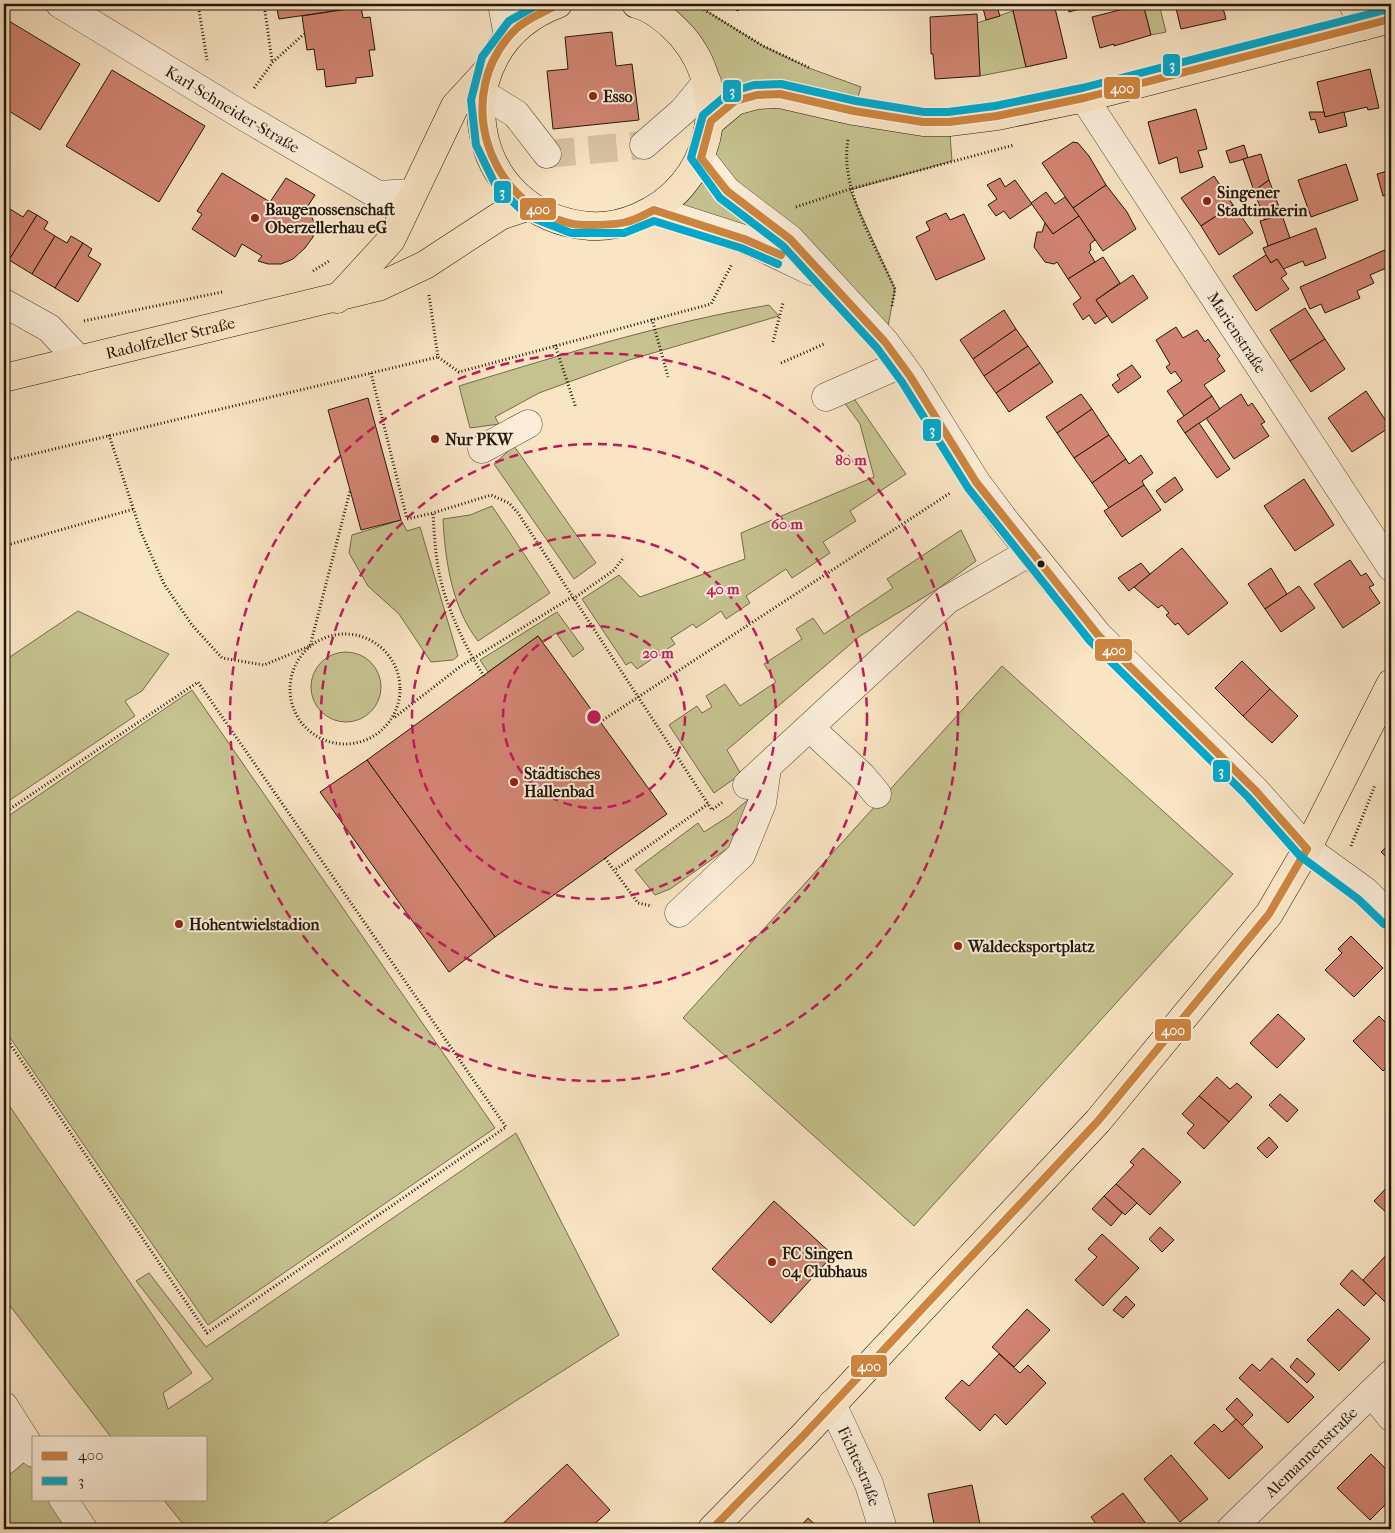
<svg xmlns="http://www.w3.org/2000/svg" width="1395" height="1533" font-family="'IM FELL French Canon',serif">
<rect width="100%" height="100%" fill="#f9e4c3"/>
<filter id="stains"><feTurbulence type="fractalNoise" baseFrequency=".004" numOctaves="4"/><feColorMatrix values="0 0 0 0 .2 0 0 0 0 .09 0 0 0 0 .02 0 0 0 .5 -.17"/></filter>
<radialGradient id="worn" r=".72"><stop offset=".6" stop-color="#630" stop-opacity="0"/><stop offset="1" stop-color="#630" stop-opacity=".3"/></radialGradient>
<g fill="#c5c28f" stroke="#746c4c">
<path d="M 641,4 L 695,4 L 763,46 L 809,68 L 861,87 L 854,110 L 949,122 L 952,161 L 850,190 L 895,289 L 885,342 L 832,282 L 654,210 L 681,188 L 707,82 Z"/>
<path d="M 1143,4 L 1159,4 L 1166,32 L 1151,35 Z"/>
<path d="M 1013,11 L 1026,67 L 980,76 L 977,23 Z"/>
<path d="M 769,305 L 779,316 L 629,360 L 539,393 L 495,417 L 499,424 L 470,428 L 459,386 C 561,355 663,323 769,305 Z"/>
<path d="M 853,397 L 906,474 L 850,511 L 856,521 L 823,542 L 830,553 L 792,578 L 786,569 L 746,596 L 750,603 L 726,619 L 721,611 L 696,628 L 693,624 L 671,638 L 675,644 L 637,669 L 631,662 L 626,665 L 582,599 L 619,575 L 640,597 L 745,559 L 741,533 L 874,477 L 860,424 L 844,402 Z"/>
<path d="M 514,446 L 596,563 L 574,579 L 494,464 Z"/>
<path d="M 492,506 L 550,593 L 478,641 C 452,608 445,560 443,519 L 470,515 Z"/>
<path d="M 401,520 L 407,531 L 420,527 L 458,656 L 453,660 L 431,662 L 399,614 L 368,586 L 349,553 L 352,535 Z"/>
<path d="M 961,530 L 976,561 L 939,588 L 860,636 L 727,750 L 741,774 L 714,793 L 669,725 L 697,706 L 702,713 L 712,707 L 706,696 L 725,684 L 740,706 L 776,682 L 764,664 L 802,639 L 796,629 L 813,618 L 824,634 L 893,588 L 887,579 Z"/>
<path d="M 78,611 L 169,654 L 142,691 L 125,701 L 135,716 L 4,804 L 4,661 Z"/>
<path d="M 557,612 L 584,649 L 573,657 L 556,633 L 543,642 L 538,636 L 488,672 L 480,660 Z"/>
<circle cx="346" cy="687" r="35"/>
<path d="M 1002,666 L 1233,874 L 914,1226 L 683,1018 Z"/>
<path d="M 192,690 L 495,1128 L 208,1325 L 4,1029 L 4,819 Z"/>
<path d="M 750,798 L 735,843 L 670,889 L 655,895 L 635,870 L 698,823 L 704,832 L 729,816 Z"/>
<path d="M 4,1098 L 192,1373 L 163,1393 L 168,1409 L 213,1379 L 136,1281 L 149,1273 L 206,1347 L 516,1133 L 619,1335 L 315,1529 L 187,1529 L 163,1499 L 206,1499 L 206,1437 L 111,1437 L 4,1298 Z"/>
<path d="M 4,1406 L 34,1453 L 34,1499 L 63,1499 L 83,1529 L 4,1529 Z"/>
</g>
<g fill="#d18471" stroke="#221709">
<path d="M 276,4 L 339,4 L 340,10 L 279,19 Z"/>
<path d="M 726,4 L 742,4 L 738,11 Z"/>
<path d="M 982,4 L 996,4 L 1000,16 L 986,20 Z"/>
<path d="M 1021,4 L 1054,4 L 1067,58 L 1026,67 L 1012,6 Z"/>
<path d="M 1067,4 L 1097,4 L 1069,12 Z"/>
<path d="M 1143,4 L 1151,35 L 1114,46 L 1114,44 L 1100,48 L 1092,17 Z"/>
<path d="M 1175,4 L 1222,4 L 1226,19 L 1181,29 Z"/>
<path d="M 1261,4 L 1286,4 L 1263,9 Z"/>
<path d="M 361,7 L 363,18 L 370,17 L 375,50 L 369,50 L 373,76 L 356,78 L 356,83 L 326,87 L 324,69 L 317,70 L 314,49 L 307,50 L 302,16 Z"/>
<path d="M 977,14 L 980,76 L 935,79 L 933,54 L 931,54 L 930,17 Z"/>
<path d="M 4,18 L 80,64 L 40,130 L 4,108 Z"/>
<path d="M 612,32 L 616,66 L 632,64 L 639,120 L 553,129 L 547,71 L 568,69 L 565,37 Z"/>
<path d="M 1370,69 L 1379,108 L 1368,110 L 1367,107 L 1325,117 L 1317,82 Z"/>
<path d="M 112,70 L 205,126 L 159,202 L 66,146 Z"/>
<path d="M 1196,109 L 1207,149 L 1198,151 L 1203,167 L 1180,173 L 1177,157 L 1159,164 L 1148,122 Z"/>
<path d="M 1309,112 L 1324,112 L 1325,117 L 1344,112 L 1347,126 L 1319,133 L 1315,119 L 1311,120 Z"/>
<path d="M 1073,142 L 1078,143 L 1089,156 L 1106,185 L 1073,208 L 1042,163 Z"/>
<path d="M 1244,145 L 1248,158 L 1230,163 L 1226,151 Z"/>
<path d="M 1261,154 L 1269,180 L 1254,191 L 1243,159 Z"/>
<path d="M 1346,164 L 1358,200 L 1311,217 L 1298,180 Z"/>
<path d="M 1391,170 L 1391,194 L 1383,196 L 1377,174 Z"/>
<path d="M 222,173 L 270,202 L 286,178 L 315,195 L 304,212 L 307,214 L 309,211 L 314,222 L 313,237 L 305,248 L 293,259 L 281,264 L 268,264 L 258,261 L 262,256 L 242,244 L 235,257 L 192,229 L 202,214 L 197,211 Z"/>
<path d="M 1214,176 L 1233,205 L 1201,226 L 1181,198 Z"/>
<path d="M 1000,178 L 1005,187 L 1015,180 L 1032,204 L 1010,219 L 1004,211 L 996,216 L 988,205 L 997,199 L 987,185 Z"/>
<path d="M 1269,180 L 1282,215 L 1265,221 L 1254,191 Z"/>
<path d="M 1106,185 L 1127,212 L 1136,229 L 1103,251 L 1073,208 Z"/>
<path d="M 1046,192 L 1055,204 L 1065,197 L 1079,216 L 1053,234 L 1031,203 Z"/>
<path d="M 1233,205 L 1253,233 L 1219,255 L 1201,226 Z"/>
<path d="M 10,209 L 23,217 L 28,210 L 37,215 L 9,260 L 4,257 L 4,218 Z"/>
<path d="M 946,213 L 950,220 L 964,214 L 985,259 L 936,280 L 916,237 L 930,230 L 926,222 Z"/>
<path d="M 37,215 L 48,222 L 44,229 L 55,236 L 32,274 L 9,260 Z"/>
<path d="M 1282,215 L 1290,238 L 1268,246 L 1260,221 Z"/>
<path d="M 1079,216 L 1095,240 L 1090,244 L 1091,250 L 1089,252 L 1095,262 L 1068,279 L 1057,262 L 1054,264 L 1045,262 L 1034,247 L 1037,232 L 1042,232 L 1045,223 L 1053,234 Z"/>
<path d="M 1316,228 L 1326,258 L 1305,266 L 1303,261 L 1283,269 L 1277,259 L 1271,263 L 1266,255 L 1263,248 Z"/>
<path d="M 55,236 L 67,243 L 71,236 L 83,243 L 55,288 L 32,274 Z"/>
<path d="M 83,243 L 92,249 L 88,256 L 101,264 L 78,302 L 55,288 Z"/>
<path d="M 1387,249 L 1391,266 L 1370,275 L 1374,283 L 1357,291 L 1360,298 L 1325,313 L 1321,304 L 1310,309 L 1300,287 Z"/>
<path d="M 1266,255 L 1271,263 L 1277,259 L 1287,274 L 1281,278 L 1289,289 L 1256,311 L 1233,276 Z"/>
<path d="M 1103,257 L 1120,283 L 1096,300 L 1107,316 L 1095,324 L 1089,315 L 1083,320 L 1073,304 L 1081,298 L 1068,279 Z"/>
<path d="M 1133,275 L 1148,298 L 1112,323 L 1096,300 Z"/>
<path d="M 1305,308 L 1325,339 L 1290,361 L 1270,330 Z"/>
<path d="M 1004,310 L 1016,329 L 973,359 L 960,340 Z"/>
<path d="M 1176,327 L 1183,338 L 1197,330 L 1205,342 L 1208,339 L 1220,356 L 1217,359 L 1225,371 L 1204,385 L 1212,396 L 1184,416 L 1167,391 L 1182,381 L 1175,371 L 1171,374 L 1166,367 L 1170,364 L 1156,340 Z"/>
<path d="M 1016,329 L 1028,346 L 984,376 L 973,359 Z"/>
<path d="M 1325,339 L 1345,369 L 1311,392 L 1290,361 Z"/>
<path d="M 1028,346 L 1040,363 L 996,393 L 984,376 Z"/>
<path d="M 1040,363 L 1053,382 L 1009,412 L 996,393 Z"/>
<path d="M 1132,365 L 1141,377 L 1118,393 L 1112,385 L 1120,379 L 1117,375 Z"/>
<path d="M 1366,391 L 1390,427 L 1352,452 L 1328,418 Z"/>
<path d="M 1081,394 L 1092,409 L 1057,433 L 1046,417 Z"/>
<path d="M 1241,394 L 1248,406 L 1252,403 L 1265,422 L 1261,424 L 1269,436 L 1234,459 L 1206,418 Z"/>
<path d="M 1212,396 L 1220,409 L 1185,433 L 1177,421 Z"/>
<path d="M 368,398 L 401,520 L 361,530 L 328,410 Z"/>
<path d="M 1092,409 L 1109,435 L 1074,458 L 1057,433 Z"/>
<path d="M 1199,423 L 1230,469 L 1217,478 L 1185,433 Z"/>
<path d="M 1109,435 L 1126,459 L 1092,483 L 1074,458 Z"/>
<path d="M 1141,455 L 1153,473 L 1142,481 L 1144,485 L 1109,508 L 1092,483 L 1126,459 L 1129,464 Z"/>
<path d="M 1175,477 L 1183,490 L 1165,503 L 1156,491 Z"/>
<path d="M 1304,479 L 1334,525 L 1295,551 L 1264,506 Z"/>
<path d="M 1144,485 L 1161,510 L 1122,537 L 1104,511 Z"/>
<path d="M 1182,548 L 1228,603 L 1188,635 L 1178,623 L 1175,625 L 1166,615 L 1169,613 L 1162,605 L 1158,608 L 1134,587 Z"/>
<path d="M 1350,560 L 1361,576 L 1366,573 L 1374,585 L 1369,587 L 1380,603 L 1343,628 L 1314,584 Z"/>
<path d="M 1141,563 L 1150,574 L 1129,591 L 1118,578 Z"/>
<path d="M 1271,568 L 1287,594 L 1265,609 L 1248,584 Z"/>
<path d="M 1299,586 L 1315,608 L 1281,632 L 1265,609 Z"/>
<path d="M 538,636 L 667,814 L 495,937 L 367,760 Z"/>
<path d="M 1242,661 L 1270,689 L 1243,716 L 1215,688 Z"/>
<path d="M 1270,689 L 1298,716 L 1272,743 L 1243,716 Z"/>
<path d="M 367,760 L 495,937 L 449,972 L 320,792 Z"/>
<path d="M 1391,842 L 1391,861 L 1381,852 Z"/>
<path d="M 1351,936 L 1383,968 L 1354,997 L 1325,970 L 1342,953 L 1338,949 Z"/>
<path d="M 1278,1014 L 1305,1039 L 1277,1068 L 1250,1043 Z"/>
<path d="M 1379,1016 L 1391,1028 L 1391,1063 L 1383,1071 L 1353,1041 Z"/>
<path d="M 1217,1077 L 1230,1089 L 1237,1083 L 1252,1097 L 1229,1122 L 1199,1096 Z"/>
<path d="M 1280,1094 L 1298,1110 L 1287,1122 L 1269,1105 Z"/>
<path d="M 1199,1096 L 1229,1122 L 1204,1149 L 1187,1133 L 1194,1125 L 1182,1114 Z"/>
<path d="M 1269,1137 L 1278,1147 L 1267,1158 L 1257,1148 Z"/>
<path d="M 1143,1148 L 1181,1182 L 1150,1215 L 1116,1184 L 1134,1165 L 1130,1162 Z"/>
<path d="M 1391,1183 L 1391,1217 L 1374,1201 Z"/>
<path d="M 1116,1184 L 1137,1203 L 1125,1215 L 1104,1196 Z"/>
<path d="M 1104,1196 L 1122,1213 L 1111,1226 L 1092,1209 Z"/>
<path d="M 774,1201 L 833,1255 L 771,1323 L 712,1269 Z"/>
<path d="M 1160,1227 L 1174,1240 L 1162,1252 L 1149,1239 Z"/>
<path d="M 1102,1234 L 1139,1268 L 1103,1306 L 1075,1280 L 1097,1257 L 1088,1249 Z"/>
<path d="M 1391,1250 L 1391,1308 L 1363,1280 Z"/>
<path d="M 1352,1270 L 1376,1293 L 1364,1306 L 1340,1284 Z"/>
<path d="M 1126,1296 L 1135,1305 L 1123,1318 L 1113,1310 Z"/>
<path d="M 1027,1309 L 1050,1330 L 1014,1367 L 992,1347 Z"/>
<path d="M 1338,1309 L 1370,1339 L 1339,1371 L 1307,1340 Z"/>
<path d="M 999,1354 L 1020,1373 L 1028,1365 L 1046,1383 L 1006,1425 L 995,1414 L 980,1431 L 945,1398 L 962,1380 L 969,1386 Z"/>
<path d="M 1272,1358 L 1314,1397 L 1288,1423 L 1239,1378 L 1252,1364 L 1260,1371 Z"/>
<path d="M 1297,1358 L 1315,1374 L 1307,1383 L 1290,1367 Z"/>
<path d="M 1237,1398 L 1253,1415 L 1242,1426 L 1226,1409 Z"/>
<path d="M 1236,1419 L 1263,1447 L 1229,1479 L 1194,1443 L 1214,1424 L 1222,1432 Z"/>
<path d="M 1371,1454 L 1391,1474 L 1391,1499 L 1370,1520 L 1337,1488 Z"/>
<path d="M 1171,1455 L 1208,1499 L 1180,1522 L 1144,1479 Z"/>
<path d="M 567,1464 L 610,1510 L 589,1529 L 497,1529 Z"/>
<path d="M 972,1485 L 981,1529 L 935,1529 L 928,1494 Z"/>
<path d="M 1123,1493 L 1150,1529 L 1100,1529 L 1091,1517 Z"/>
<path d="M 808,1518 L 820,1529 L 798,1529 Z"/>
</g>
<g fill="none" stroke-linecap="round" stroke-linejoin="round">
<path stroke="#d9c5a7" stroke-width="28" stroke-dasharray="28 14" stroke-linecap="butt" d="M 547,154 L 644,145"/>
<g stroke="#584a38" stroke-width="29">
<g id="minor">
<path id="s1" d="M 60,4 L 245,117 L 378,195 L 412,193"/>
<path d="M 502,4 L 508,36"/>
<path d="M 1353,4 L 1364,26"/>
<path d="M 482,93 L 516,114 L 547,154"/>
<path id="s2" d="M 1084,98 L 1391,567"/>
<path d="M 644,145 L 683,111 L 707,82"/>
<path d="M 701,158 L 727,191 L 790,239 L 885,342 L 910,376 L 976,482 L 1006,522 L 1098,635 L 1255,790 L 1307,849 L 1365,891 L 1391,917"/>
<path d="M 654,210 L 744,239 L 811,271"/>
<path d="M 4,303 L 49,328 L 79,360"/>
<path d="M 826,397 L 901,364"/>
<path d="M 482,449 L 528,424"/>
<path d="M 810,728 L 862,776 L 877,794"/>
<path d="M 747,785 L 947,600 L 1030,552"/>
<path d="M 679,913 L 741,855 L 762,803 L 767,768"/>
<path d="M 1372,1393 L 1391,1417"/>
<path id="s3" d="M 832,1404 L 869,1484 L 883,1529"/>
<path d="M 4,1406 L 34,1453"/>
<path d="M 4,1461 L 26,1442"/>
<path d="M 63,1499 L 83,1529"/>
<path id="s4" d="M 1231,1529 L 1391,1374"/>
</g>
</g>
<g stroke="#221709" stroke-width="29">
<g id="major">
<path d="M 558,4 C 440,48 464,216 590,226 C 606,227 624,223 638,217 C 711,187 733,95 682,36 C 670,23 653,8 636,4"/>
<path d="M 711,121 L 735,101 L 757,95 L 780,94 L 854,111 L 923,122 L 949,122 L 997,116 L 1084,98 L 1391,19"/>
<path d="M 337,299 L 391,240 L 455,106 L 487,71"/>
<path id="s5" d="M 4,378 L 378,287 L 425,265 L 500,216 L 530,206"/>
<path d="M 712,1529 L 803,1436 L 1098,1121 L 1269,914 L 1307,849 L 1391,683"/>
</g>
</g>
<g stroke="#221709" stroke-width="3" stroke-dasharray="1 2.5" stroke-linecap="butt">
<path d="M 198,4 L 207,60"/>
<path d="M 264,4 L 272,61"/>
<path d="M 695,4 L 763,46 L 810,68"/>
<path d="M 254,88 L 273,62 L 304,34"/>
<path d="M 848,140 C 839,188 876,246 895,289 L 892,306"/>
<path d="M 796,207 L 850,189 L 1014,145"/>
<path d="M 313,271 L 329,261"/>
<path d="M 429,295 L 438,357 L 459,372 L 711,304 L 732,264"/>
<path d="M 652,319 L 668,377"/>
<path d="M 84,321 L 222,292"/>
<path d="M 773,342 L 783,303"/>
<path d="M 555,345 L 576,408"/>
<path d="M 781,363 L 824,344"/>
<path d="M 371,373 L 407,519 L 433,513"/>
<path d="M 109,435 L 141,532 L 164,584 L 192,625 L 222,658 L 264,665 L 310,646 L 350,491"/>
<path d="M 4,461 L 438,357"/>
<path d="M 4,546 L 134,509"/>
<path d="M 573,599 L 614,570 L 624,557"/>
<circle cx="345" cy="689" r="55"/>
<path d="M 484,676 C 465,648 443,600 438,567 C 435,549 434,531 433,513 L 491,495 L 509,503 L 518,513 L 712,810 L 724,801"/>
<path d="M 395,717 L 461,666 L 572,597"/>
<path d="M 600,722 L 950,493"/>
<path d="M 4,813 L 198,682 L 506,1127 L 207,1333 L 4,1035"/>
<path d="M 1351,846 L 1375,785"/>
<path d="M 605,858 L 638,903 L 652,906"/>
<path d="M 616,869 L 708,804"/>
</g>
<use href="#minor" stroke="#fbedd8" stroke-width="28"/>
<use href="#major" stroke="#f9e4c3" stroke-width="28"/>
<g stroke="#fbedd8" stroke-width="11">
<g id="bus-1">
<path d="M 558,4 C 545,12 526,19 516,29 C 451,92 486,205 573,224 C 584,226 616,225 626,222 C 636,220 645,214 654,210 L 744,239 L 781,255"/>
<path d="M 1307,849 L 1255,790 L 1098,635 L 976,482 L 910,376 L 885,342 L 790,239 L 727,191 L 701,158 L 711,121 L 735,101 L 757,95 L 780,94 L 854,111 L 923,122 L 949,122 L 997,116 L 1084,98 L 1391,19"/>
<path d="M 712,1529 L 803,1436 L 1098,1121 L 1269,914 L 1307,849"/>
</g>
</g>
<g stroke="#fbedd8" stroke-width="11">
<g id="bus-2">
<path d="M 539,4 L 509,21 L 482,57 L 471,100 L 476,145 L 496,186 L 528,216 L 571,233 L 624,233 L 654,221 L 741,248 L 778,264"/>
<path d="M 1384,924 L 1358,899 L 1300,856 L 1248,797 L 1090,641 L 968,488 L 902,382 L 877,348 L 783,246 L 720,198 L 691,158 L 703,115 L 730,92 L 754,85 L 781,84 L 856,101 L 924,112 L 948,112 L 995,106 L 1082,88 L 1389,9"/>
</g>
</g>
<use href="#bus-1" stroke="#cd853f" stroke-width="8"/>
<use href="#bus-2" stroke="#00a9ce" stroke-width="8"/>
</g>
<g fill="none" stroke="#c2185b" stroke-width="2.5" stroke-dasharray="9 6">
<circle cx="594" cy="717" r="91"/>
<circle cx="594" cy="717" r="182"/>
<circle cx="594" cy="717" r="273"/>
<circle cx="594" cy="717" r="364"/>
</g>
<g fill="#8f2418" stroke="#fbedd8" stroke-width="2">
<circle cx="593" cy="96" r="5"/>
<circle cx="1207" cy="201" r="5"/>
<circle cx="255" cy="218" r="5"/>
<circle cx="435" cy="439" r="5"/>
<circle cx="514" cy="782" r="5"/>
<circle cx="179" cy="924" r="5"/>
<circle cx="958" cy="946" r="5"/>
<circle cx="772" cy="1262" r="5"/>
</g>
<circle fill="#221709" stroke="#fbedd8" stroke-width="2" cx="1041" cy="564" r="4.5"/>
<g text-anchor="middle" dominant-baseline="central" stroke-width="4" stroke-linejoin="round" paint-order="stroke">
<g font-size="16" font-weight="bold" fill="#221709" stroke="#fbedd8" text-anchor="start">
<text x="603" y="96">Esso</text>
<text x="1217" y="192">Singener<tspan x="1217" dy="18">Stadtimkerin</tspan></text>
<text x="265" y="209">Baugenossenschaft<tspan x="265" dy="18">Oberzellerhau eG</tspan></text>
<text x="445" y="439">Nur PKW</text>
<text x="524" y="773">Städtisches<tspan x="524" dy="18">Hallenbad</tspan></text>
<text x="189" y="924">Hohentwielstadion</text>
<text x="968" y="946">Waldecksportplatz</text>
<text x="782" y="1253">FC Singen<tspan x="782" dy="18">04 Clubhaus</tspan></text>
</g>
<g font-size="16" fill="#221709" stroke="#fbedd8">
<text stroke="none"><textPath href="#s1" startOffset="202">Karl-Schneider-Straße</textPath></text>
<text stroke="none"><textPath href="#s2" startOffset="280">Marienstraße</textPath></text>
<text stroke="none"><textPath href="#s5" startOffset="171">Radolfzeller Straße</textPath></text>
<text stroke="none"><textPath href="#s4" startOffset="111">Alemannenstraße</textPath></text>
<text stroke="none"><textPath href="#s3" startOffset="68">Fichtestraße</textPath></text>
</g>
</g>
<circle cx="594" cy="717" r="8" fill="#c2185b" stroke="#fbedd8" stroke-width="2.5"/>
<g font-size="15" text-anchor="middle" font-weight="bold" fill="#c2185b" stroke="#fbedd8" stroke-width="4" stroke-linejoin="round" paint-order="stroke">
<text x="851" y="465">80 m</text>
<text x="787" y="529">60 m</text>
<text x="723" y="594">40 m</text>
<text x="658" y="658">20 m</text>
</g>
<g stroke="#fbedd8" stroke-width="2">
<rect x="1162" y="53" width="19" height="24" rx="5" fill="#00a9ce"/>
<rect x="1103" y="76" width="38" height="24" rx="5" fill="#cd853f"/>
<rect x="722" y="79" width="20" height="24" rx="5" fill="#00a9ce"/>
<rect x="493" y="180" width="19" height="24" rx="5" fill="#00a9ce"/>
<rect x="519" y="197" width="38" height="24" rx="5" fill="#cd853f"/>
<rect x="922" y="418" width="20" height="24" rx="5" fill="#00a9ce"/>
<rect x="1094" y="638" width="39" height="24" rx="5" fill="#cd853f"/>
<rect x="1212" y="759" width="19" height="24" rx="5" fill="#00a9ce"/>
<rect x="1154" y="1018" width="38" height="24" rx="5" fill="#cd853f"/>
<rect x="850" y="1354" width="38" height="24" rx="5" fill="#cd853f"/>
</g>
<g font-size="14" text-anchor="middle" font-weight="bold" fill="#fff">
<text x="1172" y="70">3</text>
<text x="1122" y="93">400</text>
<text x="732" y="96">3</text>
<text x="502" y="197">3</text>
<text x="538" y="214">400</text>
<text x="932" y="435">3</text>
<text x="1114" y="655">400</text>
<text x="1221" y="776">3</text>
<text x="1173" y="1035">400</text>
<text x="869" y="1371">400</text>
</g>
<rect width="1395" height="1533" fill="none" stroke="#f9e4c3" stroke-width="20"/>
<rect x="5" y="5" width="1385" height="1523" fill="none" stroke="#221709" stroke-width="2.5"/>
<rect x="10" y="10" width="1375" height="1513" fill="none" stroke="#221709"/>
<rect x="32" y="1436" width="175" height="65" fill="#fbedd8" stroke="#a49785"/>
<rect x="42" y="1452" width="25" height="8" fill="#cd853f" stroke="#a49785"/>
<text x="78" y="1460" font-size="15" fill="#221709">400</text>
<rect x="42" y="1477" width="25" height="8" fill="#00a9ce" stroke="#a49785"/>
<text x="78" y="1486" font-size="15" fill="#221709">3</text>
<rect width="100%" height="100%" filter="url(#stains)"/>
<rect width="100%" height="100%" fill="url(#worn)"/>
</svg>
